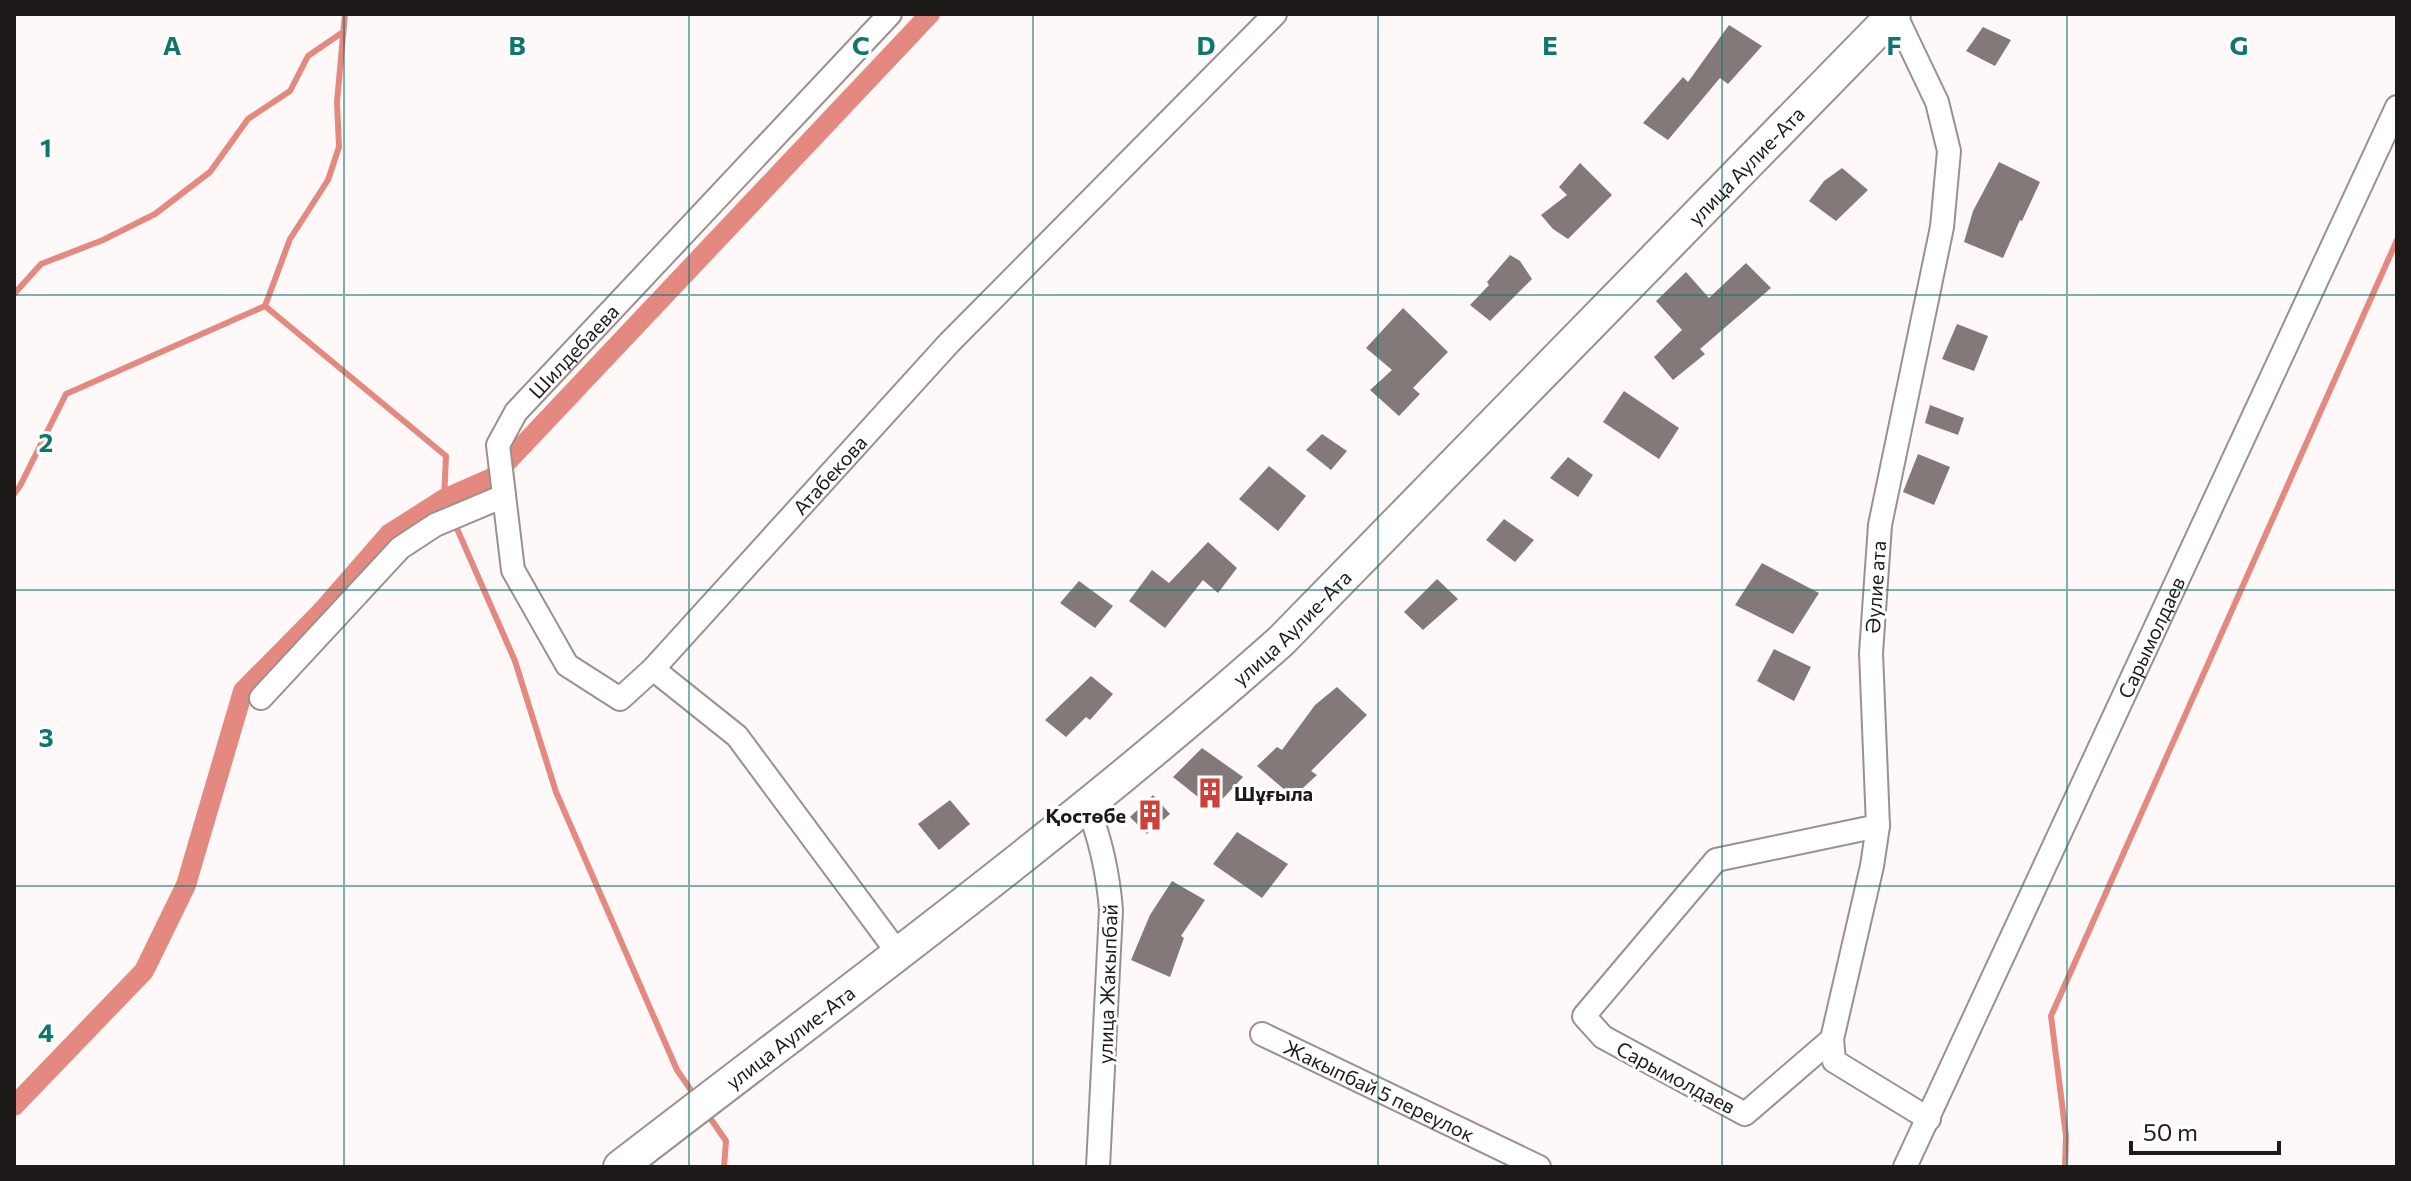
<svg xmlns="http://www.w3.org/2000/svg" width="2411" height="1181" font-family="Commissioner,sans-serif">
<rect width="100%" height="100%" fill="#fef9f8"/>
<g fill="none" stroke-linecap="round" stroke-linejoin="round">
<g stroke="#e4897f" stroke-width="6">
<path d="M 14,294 L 41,264 L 103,240 L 155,214 L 210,172 L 248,119 L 290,91 L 308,56 L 343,32"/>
<path d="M 265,306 L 446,456 L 444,499 L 515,661 L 556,792 L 677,1070 L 695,1096"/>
<path d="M 14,494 L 20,486 L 66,394 L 265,306 L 290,239 L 328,180 L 339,147 L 337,102 L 345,14"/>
<path d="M 706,1112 L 726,1141 L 724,1167"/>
<path d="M 2065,1167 L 2066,1136 L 2051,1016 L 2397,240"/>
</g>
<path stroke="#e4897f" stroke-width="20" d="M 14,1106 L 144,971 L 186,885 L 243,691 L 321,612 L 389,534 L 444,499 L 492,478 L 930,14"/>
</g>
<g fill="#837978">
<path d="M 1729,25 L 1762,46 L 1728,84 L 1720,78 L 1668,140 L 1643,123 L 1683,77 L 1688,82 Z"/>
<path d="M 1983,27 L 2011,40 L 1995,66 L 1966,51 Z"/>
<path d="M 1999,162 L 2040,182 L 2022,221 L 2020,220 L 2003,258 L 1964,242 L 1973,211 Z"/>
<path d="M 1580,163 L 1612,195 L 1568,239 L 1553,229 L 1541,215 L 1567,195 L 1559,187 Z"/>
<path d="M 1842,168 L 1868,190 L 1836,221 L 1809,201 L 1824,181 Z"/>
<path d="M 1510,255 L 1520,261 L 1532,279 L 1490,321 L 1470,305 L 1489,285 L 1487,282 Z"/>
<path d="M 1746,263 L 1771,288 L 1700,349 L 1705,354 L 1673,380 L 1654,357 L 1682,330 L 1656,301 L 1686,272 L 1709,298 Z"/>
<path d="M 1403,308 L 1448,352 L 1413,388 L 1420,394 L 1399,416 L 1370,390 L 1392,370 L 1366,348 Z"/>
<path d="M 1957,324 L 1988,336 L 1974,371 L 1942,359 Z"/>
<path d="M 1624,391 L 1679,428 L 1659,459 L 1603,422 Z"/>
<path d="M 1930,405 L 1964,418 L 1958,435 L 1925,423 Z"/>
<path d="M 1322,434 L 1347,451 L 1331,470 L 1306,450 Z"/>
<path d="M 1918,454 L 1950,467 L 1934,505 L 1903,492 Z"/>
<path d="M 1568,457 L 1593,475 L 1578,497 L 1550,478 Z"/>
<path d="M 1269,466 L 1306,496 L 1278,531 L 1239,499 Z"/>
<path d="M 1504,519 L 1534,540 L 1515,562 L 1486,540 Z"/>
<path d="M 1208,542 L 1237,568 L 1218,593 L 1203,580 L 1165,628 L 1129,601 L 1152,570 L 1169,583 Z"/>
<path d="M 1762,563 L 1819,593 L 1793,634 L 1735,605 Z"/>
<path d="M 1437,579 L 1458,599 L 1423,630 L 1404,612 Z"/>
<path d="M 1079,581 L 1113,606 L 1095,628 L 1060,603 Z"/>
<path d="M 1774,649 L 1811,667 L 1794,701 L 1757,681 Z"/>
<path d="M 1091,676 L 1113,694 L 1090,720 L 1086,717 L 1066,737 L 1045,720 Z"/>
<path d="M 1337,687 L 1367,715 L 1311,771 L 1317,775 L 1293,797 L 1257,766 L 1277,747 L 1282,750 L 1315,705 Z"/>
<path d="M 1202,748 L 1243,777 L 1213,809 L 1173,777 Z"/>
<path d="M 1153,795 L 1170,814 L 1147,834 L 1130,817 Z"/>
<path d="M 950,800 L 970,824 L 939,850 L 918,824 Z"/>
<path d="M 1237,832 L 1288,864 L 1262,898 L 1213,864 Z"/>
<path d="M 1172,881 L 1205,900 L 1181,936 L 1184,938 L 1170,977 L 1131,960 L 1150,915 Z"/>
</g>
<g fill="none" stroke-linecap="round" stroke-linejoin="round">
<g stroke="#9a908f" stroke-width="26">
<g id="minor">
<path d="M 1895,14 L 1937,102 L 1949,151 L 1942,227 L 1880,525 L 1871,653 L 1878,826 L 1872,866 L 1832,1039 L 1834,1061 L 1929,1119"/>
<path id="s1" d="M 653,669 L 620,699 L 567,665 L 513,570 L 498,445 L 516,412 L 890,14"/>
<path d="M 261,698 L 400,548 L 435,525 L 504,496"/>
<path d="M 1087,805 C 1101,840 1108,872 1111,910 L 1098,1167"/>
<path id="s2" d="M 898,953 L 737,736 L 653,669 L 949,343 L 1275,14"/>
<path id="s3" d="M 1262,1034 L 1539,1167"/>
<path d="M 1832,1039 L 1745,1114 L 1603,1037 L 1584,1016 L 1716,860 L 1878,826"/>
<path id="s4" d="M 1905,1167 L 2397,107"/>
</g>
</g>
<g stroke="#9a908f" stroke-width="36">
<g id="secondary">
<path id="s5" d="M 620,1167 C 843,995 1071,828 1281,641 L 1894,14"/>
</g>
</g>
<use href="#minor" stroke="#fff" stroke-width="22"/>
<use href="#secondary" stroke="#fff" stroke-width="32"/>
</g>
<path fill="none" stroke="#0f766e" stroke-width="2" stroke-opacity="0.55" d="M 344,14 L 344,1167M 689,14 L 689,1167M 1033,14 L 1033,1167M 1378,14 L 1378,1167M 1722,14 L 1722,1167M 2067,14 L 2067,1167M 14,295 L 2397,295M 14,590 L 2397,590M 14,886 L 2397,886"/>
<defs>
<g id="building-bare" transform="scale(2.4)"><path d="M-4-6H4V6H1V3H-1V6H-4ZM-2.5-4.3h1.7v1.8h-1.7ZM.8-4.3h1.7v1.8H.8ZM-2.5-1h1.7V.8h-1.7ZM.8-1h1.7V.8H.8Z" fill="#ce403a" stroke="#fff" stroke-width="2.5" paint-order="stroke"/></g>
</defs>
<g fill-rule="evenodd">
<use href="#building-bare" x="1210" y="793"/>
<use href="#building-bare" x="1150" y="815"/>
</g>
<g text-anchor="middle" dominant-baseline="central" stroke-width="6" stroke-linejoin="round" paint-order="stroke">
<g font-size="20" fill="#1e1a1a" stroke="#fff">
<text stroke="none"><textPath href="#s5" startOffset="1510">улица Аулие-Ата</textPath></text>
<text stroke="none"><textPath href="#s1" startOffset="464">Шилдебаева</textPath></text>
<text stroke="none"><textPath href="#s2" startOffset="640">Атабекова</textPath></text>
<text transform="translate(1875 587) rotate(-86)">Әулие ата</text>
<text stroke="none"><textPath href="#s5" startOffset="862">улица Аулие-Ата</textPath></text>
<text stroke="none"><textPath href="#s4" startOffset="584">Сарымолдаев</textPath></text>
<text transform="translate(1107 984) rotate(-88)">улица Жакыпбай</text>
<text stroke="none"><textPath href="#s5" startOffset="214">улица Аулие-Ата</textPath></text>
<text transform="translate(1676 1077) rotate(28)">Сарымолдаев</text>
<text stroke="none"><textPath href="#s3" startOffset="130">Жакыпбай 5 переулок</textPath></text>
</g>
<g font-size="20" font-weight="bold" fill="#1e1a1a" stroke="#fff" text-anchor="start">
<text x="1234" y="793">Шұғыла</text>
<text x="1126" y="815" text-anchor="end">Қостөбе</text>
</g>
</g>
<g font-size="26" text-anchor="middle" font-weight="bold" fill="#0f766e" stroke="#fff" stroke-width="6" stroke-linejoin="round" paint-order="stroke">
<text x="172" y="55">A</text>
<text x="517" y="55">B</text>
<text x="861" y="55">C</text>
<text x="1206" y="55">D</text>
<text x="1550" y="55">E</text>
<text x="1894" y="55">F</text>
<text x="2239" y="55">G</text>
<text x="46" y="157">1</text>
<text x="46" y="452">2</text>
<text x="46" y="747">3</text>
<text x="46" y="1042">4</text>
</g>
<rect width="2411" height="1181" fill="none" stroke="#1e1a1a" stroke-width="32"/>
<path d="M2131 1141v12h148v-12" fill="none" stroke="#1e1a1a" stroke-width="4"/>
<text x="2143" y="1141" font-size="24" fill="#1e1a1a" stroke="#ffffff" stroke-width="6" paint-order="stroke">50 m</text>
</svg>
